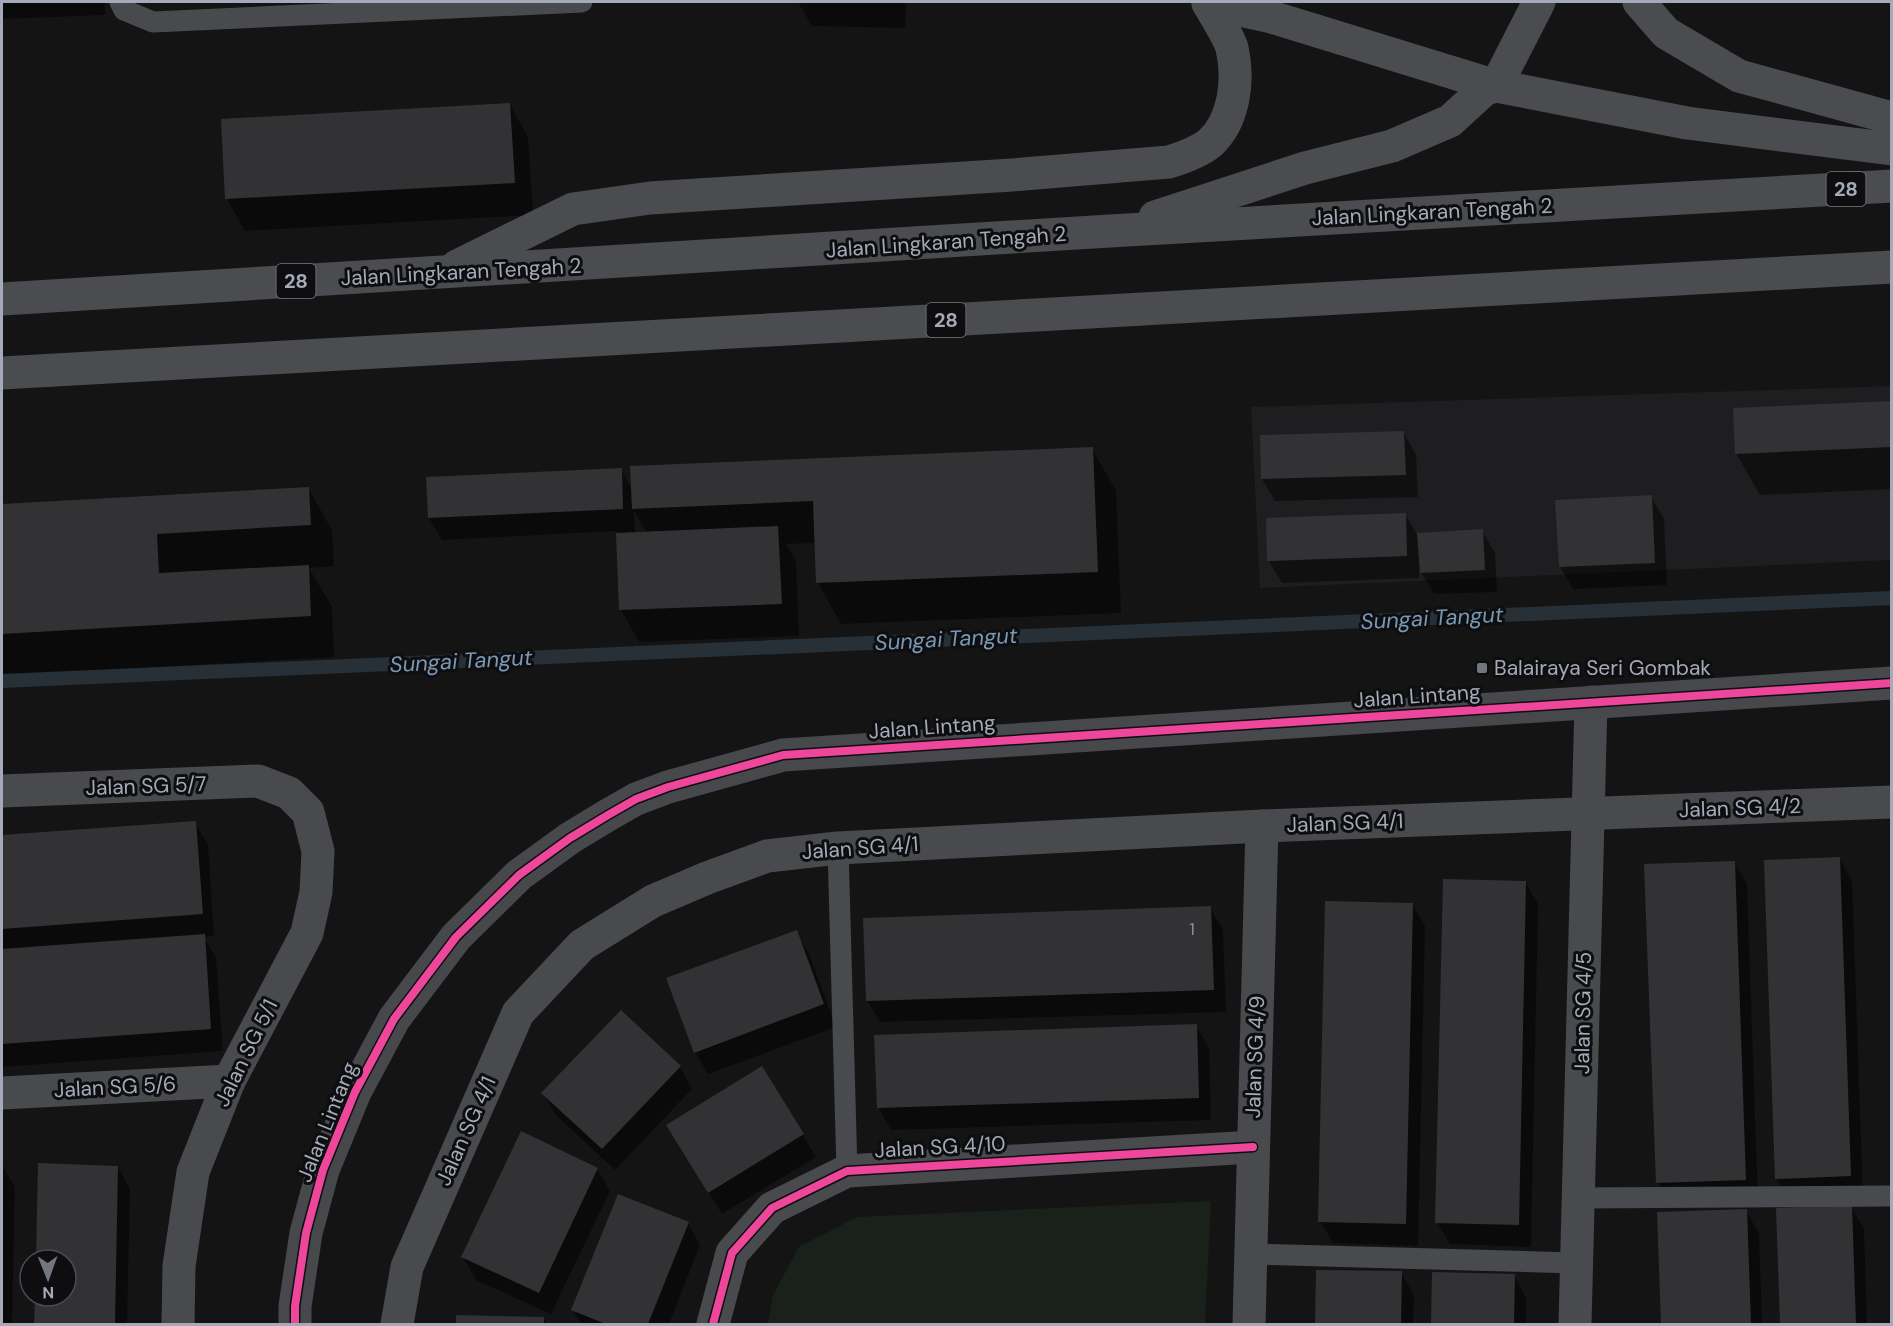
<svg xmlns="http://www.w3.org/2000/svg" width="1893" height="1326" font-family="'DM Sans',sans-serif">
<rect width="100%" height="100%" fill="#141414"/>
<path fill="#1e1e20" d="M 1891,386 L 1891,560 L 1260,588 L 1251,407 Z"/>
<path fill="#1a211b" d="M 1211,1201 L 1205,1324 L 768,1324 L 773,1295 L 799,1247 L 857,1217 Z"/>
<g fill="#0007" fill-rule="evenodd">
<path d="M 2,2 L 105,2 L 105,15 L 2,19 Z"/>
<path d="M 798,2 L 906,2 L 905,28 L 812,26 Z"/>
<path d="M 510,105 L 528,137 L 533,215 L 245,231 L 227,199 Z"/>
<path d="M 1892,403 L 1892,489 L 1760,495 L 1736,453 Z"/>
<path d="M 1404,433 L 1416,455 L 1418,497 L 1275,501 L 1262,479 Z"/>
<path d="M 1092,449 L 1116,490 L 1121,613 L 841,624 L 818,583 L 816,543 L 786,544 L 796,560 L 799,636 L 639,642 L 621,610 L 617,531 L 442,540 L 429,518 L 621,470 L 632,489 ZM 634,511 L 647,533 L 635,533 Z"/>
<path d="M 308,488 L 332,530 L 334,566 L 309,568 L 332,607 L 334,657 L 2,676 L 2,506 Z"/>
<path d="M 1651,497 L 1664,519 L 1667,585 L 1573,589 L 1560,567 Z"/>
<path d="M 1405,514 L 1420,540 L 1482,531 L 1495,553 L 1497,592 L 1434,594 L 1419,569 L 1419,578 L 1282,583 L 1269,561 Z"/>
<path d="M 195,823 L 208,845 L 214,936 L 204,937 L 216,958 L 223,1051 L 2,1067 L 2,836 Z"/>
<path d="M 1839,858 L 1852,880 L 1863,1198 L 1789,1201 L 1777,1179 Z"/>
<path d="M 1734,862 L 1747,884 L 1758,1202 L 1670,1205 L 1658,1183 Z"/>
<path d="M 1525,882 L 1538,904 L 1531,1247 L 1450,1244 L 1437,1222 Z"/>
<path d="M 1412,904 L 1425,926 L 1418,1246 L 1333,1243 L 1320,1221 Z"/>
<path d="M 1210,908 L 1223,930 L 1226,1012 L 880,1022 L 867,1000 Z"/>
<path d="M 796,932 L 809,954 L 836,1027 L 708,1074 L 695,1052 Z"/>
<path d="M 1196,1026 L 1209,1048 L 1211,1120 L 891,1130 L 878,1107 Z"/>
<path d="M 680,1067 L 692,1089 L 615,1170 L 556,1115 L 543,1093 Z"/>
<path d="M 762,1068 L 816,1157 L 722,1214 L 681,1147 Z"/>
<path d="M 2,1165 L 15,1187 L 12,1324 L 2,1324 Z"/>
<path d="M 118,1167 L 130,1189 L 127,1324 L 36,1324 L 36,1296 L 66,1296 L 66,1260 L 37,1260 Z"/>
<path d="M 597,1169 L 610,1191 L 551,1314 L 476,1280 L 463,1257 Z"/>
<path d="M 1851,1207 L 1864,1229 L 1867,1324 L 1782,1324 L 1778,1209 Z"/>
<path d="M 1746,1211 L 1759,1233 L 1762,1324 L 1662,1324 L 1658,1214 Z"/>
<path d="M 688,1223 L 700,1245 L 669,1324 L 581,1324 L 573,1310 Z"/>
<path d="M 1318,1272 L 1401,1273 L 1414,1295 L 1413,1324 L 1317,1324 Z"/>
<path d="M 1433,1274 L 1514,1275 L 1526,1298 L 1526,1324 L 1432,1324 Z"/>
<path d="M 458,1316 L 543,1318 L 547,1324 L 458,1324 Z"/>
</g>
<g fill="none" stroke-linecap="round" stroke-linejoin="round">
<path stroke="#272f37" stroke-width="14" d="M 2,681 L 1892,598"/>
</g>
<g fill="#323234">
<path d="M 510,103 L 515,183 L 225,199 L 221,119 Z"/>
<path d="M 1892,401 L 1892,447 L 1735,454 L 1733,408 Z"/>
<path d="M 1404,431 L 1406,475 L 1261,479 L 1260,435 Z"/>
<path d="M 1093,447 L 1098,572 L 816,583 L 813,501 L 632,509 L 630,466 Z"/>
<path d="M 622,468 L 623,509 L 428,518 L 426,477 Z"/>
<path d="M 309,487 L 311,525 L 157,534 L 159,573 L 309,565 L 311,616 L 2,634 L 2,504 Z"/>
<path d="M 1652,495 L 1655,563 L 1559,567 L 1555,500 Z"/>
<path d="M 1406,513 L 1407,556 L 1267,561 L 1266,518 Z"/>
<path d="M 778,526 L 782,604 L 619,610 L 616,533 Z"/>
<path d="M 1483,529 L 1485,570 L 1420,573 L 1417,533 Z"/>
<path d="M 196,821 L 203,914 L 2,929 L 2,835 Z"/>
<path d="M 1840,857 L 1851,1176 L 1775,1179 L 1764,860 Z"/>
<path d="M 1735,861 L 1746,1180 L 1656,1183 L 1644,864 Z"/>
<path d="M 1443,879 L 1526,881 L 1519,1225 L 1435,1223 Z"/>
<path d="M 1325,901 L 1413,903 L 1406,1224 L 1318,1222 Z"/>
<path d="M 1211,906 L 1214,990 L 866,1001 L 863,918 Z"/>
<path d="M 797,930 L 824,1004 L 694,1053 L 666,978 Z"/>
<path d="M 205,934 L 211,1029 L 2,1044 L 2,949 Z"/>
<path d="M 621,1010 L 681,1066 L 602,1149 L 541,1093 Z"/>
<path d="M 1197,1024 L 1199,1098 L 877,1108 L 874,1035 Z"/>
<path d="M 762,1066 L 804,1134 L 708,1193 L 666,1125 Z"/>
<path d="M 521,1131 L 598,1168 L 539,1293 L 461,1257 Z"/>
<path d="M 38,1163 L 118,1166 L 115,1324 L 34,1324 L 35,1296 L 66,1296 L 66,1260 L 36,1260 Z"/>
<path d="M 618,1194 L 689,1222 L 648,1324 L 606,1324 L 571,1310 Z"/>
<path d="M 1852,1205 L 1856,1324 L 1780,1324 L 1776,1208 Z"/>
<path d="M 1747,1209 L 1751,1324 L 1661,1324 L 1657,1212 Z"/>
<path d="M 1316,1270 L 1402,1271 L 1401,1324 L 1315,1324 Z"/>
<path d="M 1432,1272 L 1515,1274 L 1514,1324 L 1431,1324 Z"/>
<path d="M 456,1315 L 544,1317 L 544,1324 L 456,1324 Z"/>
</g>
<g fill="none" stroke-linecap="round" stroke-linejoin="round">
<g stroke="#484a4d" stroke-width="21">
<path d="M 120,2 L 124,10 L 153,22 L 582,2"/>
<path d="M 838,848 L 847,1171"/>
<path d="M 1578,1198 L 1892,1196"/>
<path d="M 1250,1254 L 1576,1263"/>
</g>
<g stroke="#484a4d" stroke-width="33">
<path d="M 2,791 L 258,781 L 289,793 L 308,812 L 318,851 L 316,892 L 307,933 L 229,1081 L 193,1172 L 179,1266 L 178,1324"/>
<path d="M 2,1093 L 229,1081"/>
<path d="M 397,1324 L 407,1267 L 518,1013 L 582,945 L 653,901 L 707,878 L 767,856 L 838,848 L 1262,826 L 1892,802"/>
<path d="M 713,1324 L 732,1253 L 772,1208 L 847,1171 L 1253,1147"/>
<path d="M 1249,1324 L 1262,826"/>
<path d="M 1575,1324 L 1591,702"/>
</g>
<path stroke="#46484c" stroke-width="33" d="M 295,1324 L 295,1306 L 306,1233 L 323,1170 L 355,1092 L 394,1019 L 456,937 L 519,875 L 570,838 L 608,815 L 636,799 L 668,787 L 783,755 L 1892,683"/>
<g stroke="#4b4c50" stroke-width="33">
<path d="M 1639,2 L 1666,33 L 1739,76 L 1892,118"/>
<path d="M 1208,3 L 1268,16 L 1496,86 L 1687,123 L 1892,149"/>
<path d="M 1155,217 L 1305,168 L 1392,146 L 1450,121 L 1485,89 L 1496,86 L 1539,2"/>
<path d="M 457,266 L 573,209 L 650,198 L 1012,175 L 1169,162 C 1182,158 1199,152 1210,143 C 1235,120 1239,79 1232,48 C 1228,35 1215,16 1208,3"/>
<path d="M 2,299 L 1110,231 L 1892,186"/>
<path d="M 2,373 L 1892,267"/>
</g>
<g stroke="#0e0e10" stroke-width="11">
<g id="cycleway">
<path d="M 295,1324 L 295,1306 L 306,1233 L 323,1170 L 355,1092 L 394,1019 L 456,937 L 519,875 L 570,838 L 608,815 L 636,799 L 668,787 L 783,755 L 1892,683"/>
<path d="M 713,1324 L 732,1253 L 772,1208 L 847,1171 L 1253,1147"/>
</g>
</g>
<use href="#cycleway" stroke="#ed469a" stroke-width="8"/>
</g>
<rect fill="#72767e" stroke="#0e0e10" stroke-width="2" x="1476" y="662" width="12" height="12" rx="3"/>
<g text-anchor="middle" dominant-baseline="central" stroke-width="6" stroke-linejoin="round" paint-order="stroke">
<g font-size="18" fill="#888c96">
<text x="1192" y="929">1</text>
</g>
<g fill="#0e0e10" stroke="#777b85" stroke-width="1.5">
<rect x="1826.5" y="172" width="39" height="34" rx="4.5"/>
<rect x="276.5" y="264" width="39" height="34" rx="4.5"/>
<rect x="926.5" y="303" width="39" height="34" rx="4.5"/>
</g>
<g font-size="20" font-weight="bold" fill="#a4aab7">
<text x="1846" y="189">28</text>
<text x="296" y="281">28</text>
<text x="946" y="320">28</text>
</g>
<g font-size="21" fill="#a4aab7" stroke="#0e0e10">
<text transform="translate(1432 212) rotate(-3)">Jalan Lingkaran Tengah 2</text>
<text transform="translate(946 242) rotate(-4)">Jalan Lingkaran Tengah 2</text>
<text transform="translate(461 272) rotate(-3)">Jalan Lingkaran Tengah 2</text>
<text transform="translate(1417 696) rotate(-4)">Jalan Lintang</text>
<text transform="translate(932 727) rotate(-4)">Jalan Lintang</text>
<text transform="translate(146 786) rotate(-2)">Jalan SG 5/7</text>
<text transform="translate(1740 808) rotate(-2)">Jalan SG 4/2</text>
<text transform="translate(1345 823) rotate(-2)">Jalan SG 4/1</text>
<text transform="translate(860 848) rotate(-4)">Jalan SG 4/1</text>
<text transform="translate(1583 1013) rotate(-89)">Jalan SG 4/5</text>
<text transform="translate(246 1053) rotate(-64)">Jalan SG 5/1</text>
<text transform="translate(1255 1057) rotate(-88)">Jalan SG 4/9</text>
<text transform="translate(115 1087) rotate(-3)">Jalan SG 5/6</text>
<text transform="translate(327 1122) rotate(-68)">Jalan Lintang</text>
<text transform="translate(466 1131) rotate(-66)">Jalan SG 4/1</text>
<text transform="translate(940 1147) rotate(-3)">Jalan SG 4/10</text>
</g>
<g font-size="21" fill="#a4aab7" stroke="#0e0e10" text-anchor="start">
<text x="1494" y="668">Balairaya Seri Gombak</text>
</g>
<g font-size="22" font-style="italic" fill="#7999b4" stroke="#0e0e10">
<text transform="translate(1432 618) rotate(-3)">Sungai Tangut</text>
<text transform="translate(946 639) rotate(-3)">Sungai Tangut</text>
<text transform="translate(461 661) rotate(-3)">Sungai Tangut</text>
</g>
</g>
<rect width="1893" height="1326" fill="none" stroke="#a4aab7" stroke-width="6"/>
<g transform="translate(48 1278) rotate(179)"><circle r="28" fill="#0e0e10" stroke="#4a4c53" stroke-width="1.5"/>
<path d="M0-4.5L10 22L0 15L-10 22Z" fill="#72767e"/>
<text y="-9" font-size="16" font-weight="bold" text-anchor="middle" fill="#a4aab7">N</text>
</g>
</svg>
